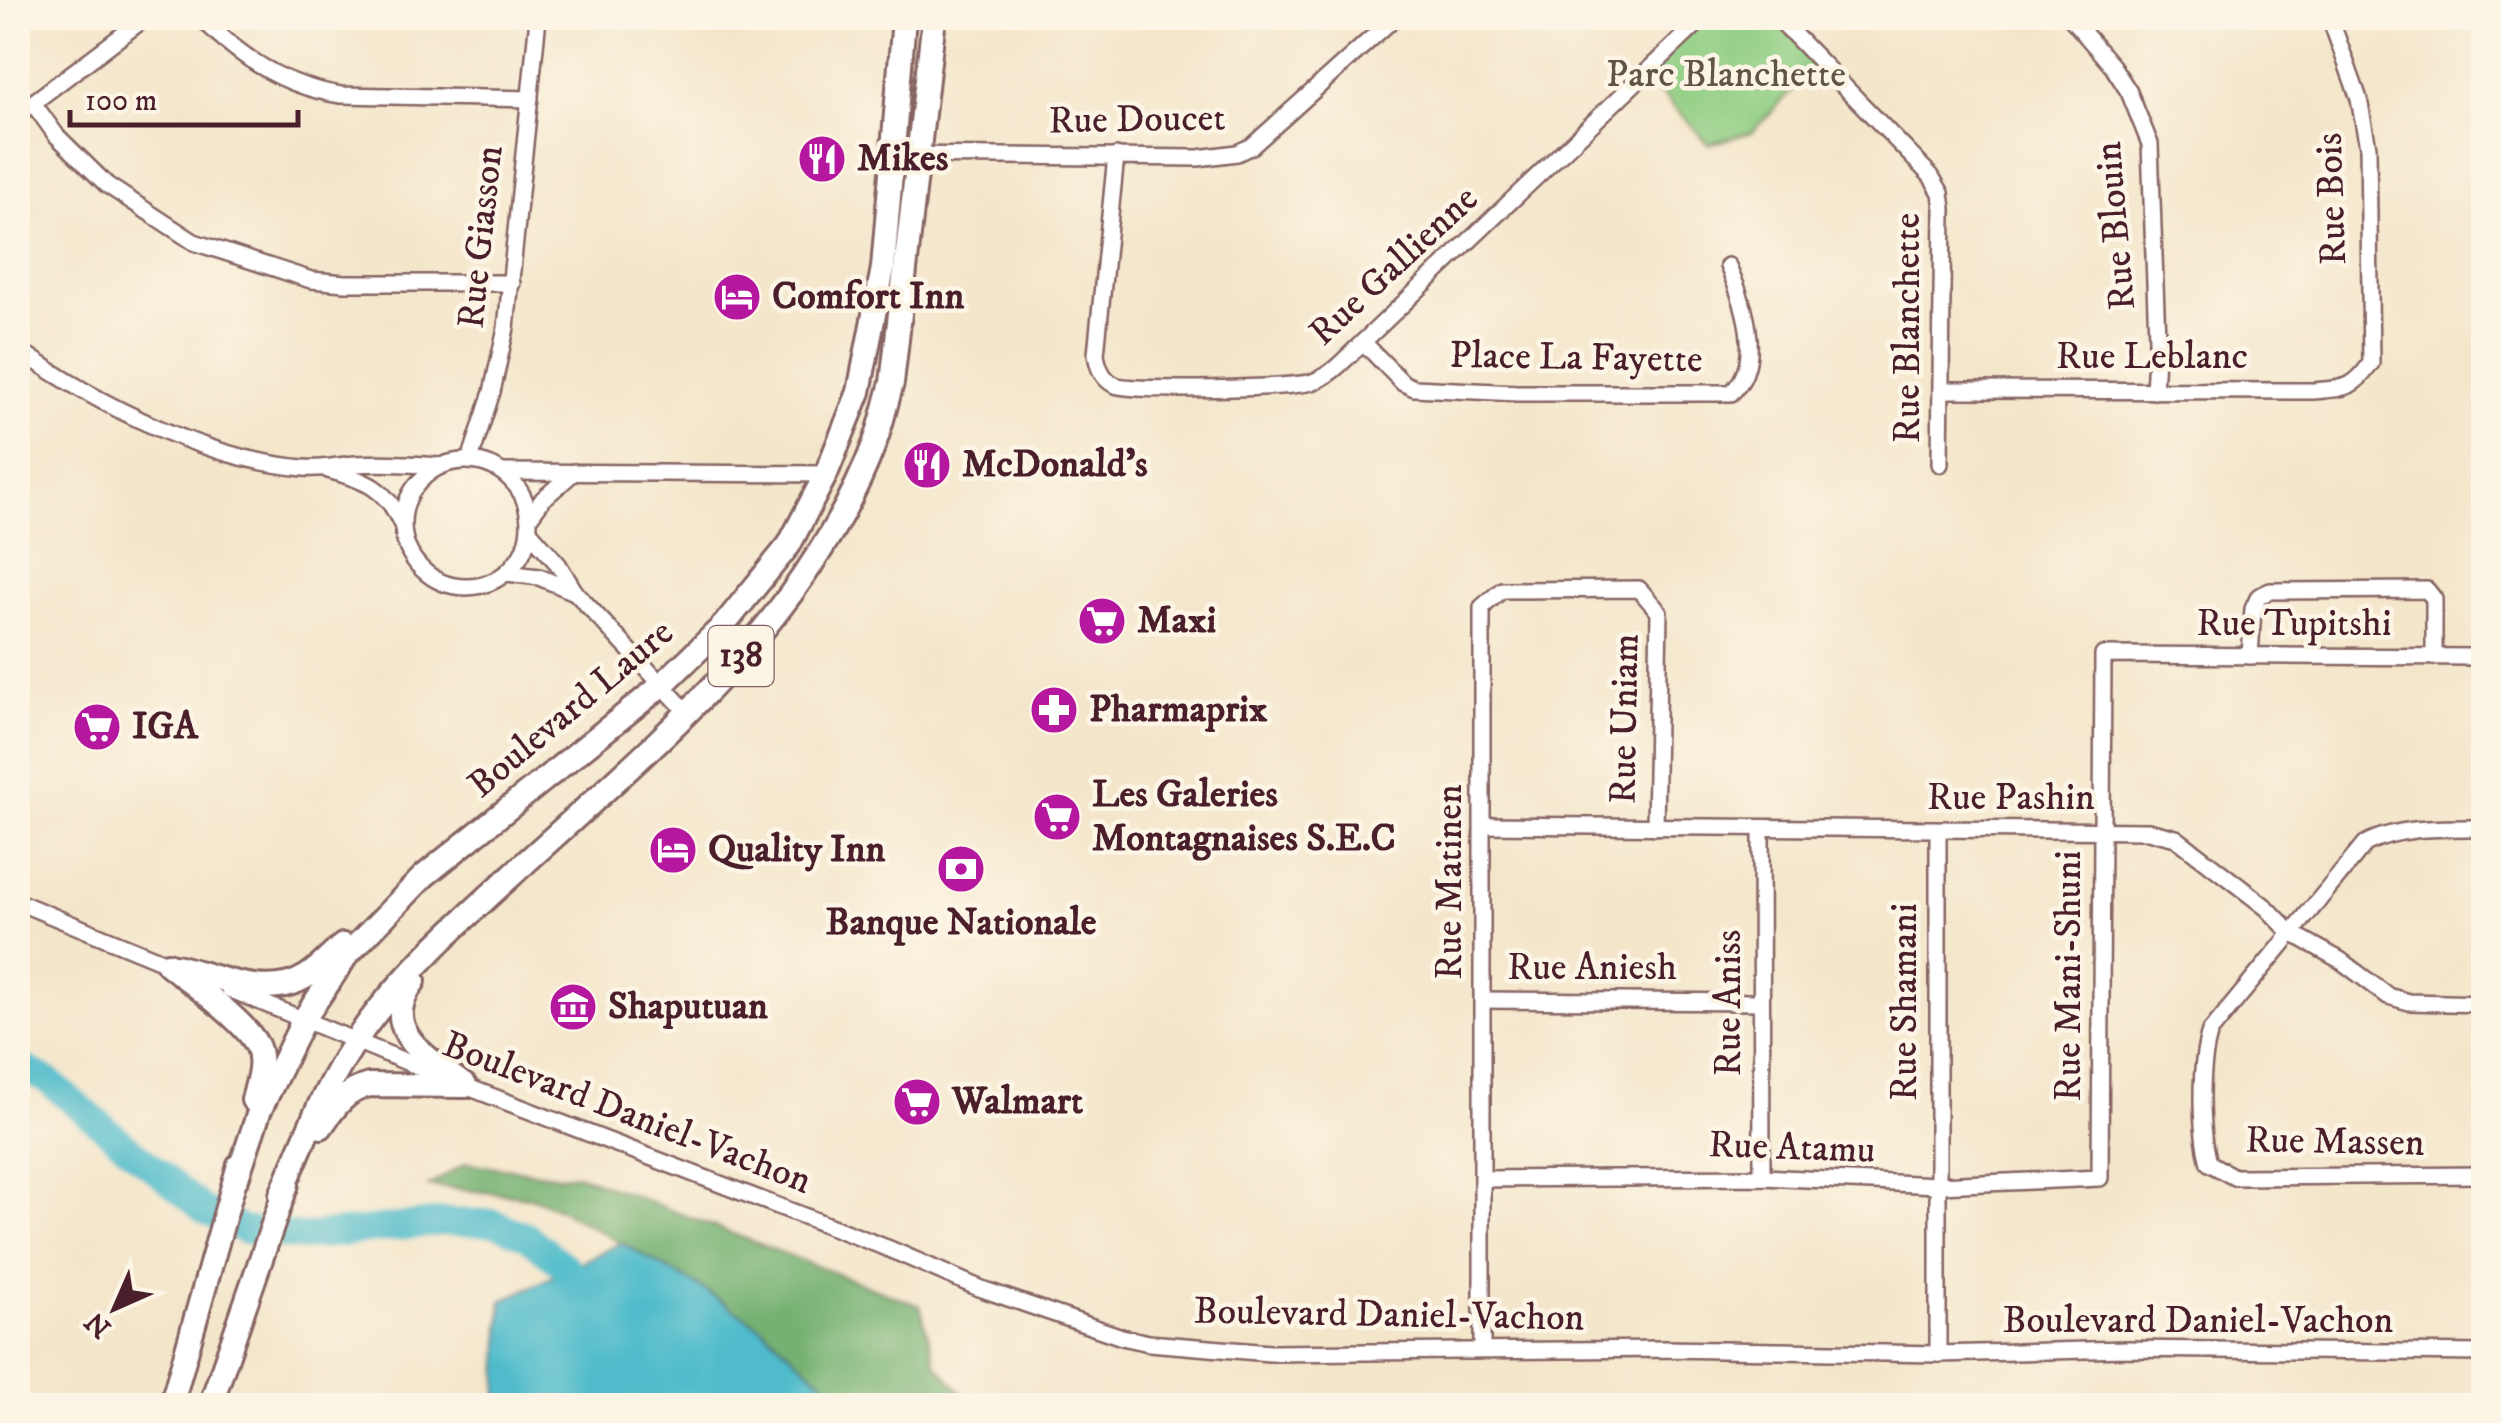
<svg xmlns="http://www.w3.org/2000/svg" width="2501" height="1423" font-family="'IM FELL DW Pica',serif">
<rect width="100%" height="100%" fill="#fcf5e5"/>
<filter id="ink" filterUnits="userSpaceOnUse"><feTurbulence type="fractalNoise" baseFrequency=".01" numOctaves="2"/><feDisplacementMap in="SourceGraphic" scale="20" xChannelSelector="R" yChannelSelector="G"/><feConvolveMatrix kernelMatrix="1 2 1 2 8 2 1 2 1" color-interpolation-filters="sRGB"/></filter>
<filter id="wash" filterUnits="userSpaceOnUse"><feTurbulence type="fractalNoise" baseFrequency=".0048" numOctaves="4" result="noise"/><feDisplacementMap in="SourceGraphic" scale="40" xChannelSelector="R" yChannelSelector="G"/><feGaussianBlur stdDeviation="2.25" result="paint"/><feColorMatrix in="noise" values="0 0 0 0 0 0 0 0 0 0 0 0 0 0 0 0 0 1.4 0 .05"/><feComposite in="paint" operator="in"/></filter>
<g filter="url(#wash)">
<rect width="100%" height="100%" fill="#f4e6cb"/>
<path fill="#90ce83" stroke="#6d7657" stroke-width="2.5" d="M 1703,18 L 1780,18 L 1820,61 L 1752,132 L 1709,144 L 1643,74 Z"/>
<path fill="#74b171" stroke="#5f684e" stroke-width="2.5" d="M 466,1163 L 560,1176 L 577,1174 L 920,1306 L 936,1364 L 974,1405 L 850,1405 L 762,1328 L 697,1285 L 559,1209 L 531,1197 L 429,1186 Z"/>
<path fill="#4fbbcb" stroke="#4c6d7b" stroke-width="2.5" d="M 621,1243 L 697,1285 L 762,1328 L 850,1405 L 497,1405 L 502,1301 Z"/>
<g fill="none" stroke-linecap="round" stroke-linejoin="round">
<path stroke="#4fbbcb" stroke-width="28" d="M 18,1065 L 48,1081 L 204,1210 L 243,1230 L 304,1237 L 444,1222 L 494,1223 L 527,1236 L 568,1269"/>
</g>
</g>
<g filter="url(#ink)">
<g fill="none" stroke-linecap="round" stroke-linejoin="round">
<g stroke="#866563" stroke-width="20">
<g id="minor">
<path d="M 202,18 C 240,58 286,87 341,95 L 530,99"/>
<path d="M 1778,18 L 1931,176 L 1941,193 L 1943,209 L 1940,464"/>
<path d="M 2071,18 L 2113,67 L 2129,92 L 2150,144 L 2157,339 L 2154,391"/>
<path d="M 33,103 L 56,135 L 107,185 L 194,242 L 311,280 L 345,283 L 512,283"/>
<path d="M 18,114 L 145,18"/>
<path d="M 892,155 L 1198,158 L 1237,153 L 1252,146 L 1394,18"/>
<path d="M 1116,156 L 1096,354 C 1098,367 1102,379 1115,385 C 1130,392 1298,389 1315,381 C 1333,374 1349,355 1363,342 L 1703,18"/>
<path d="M 1363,342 L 1403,383 L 1414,388 L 1517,393 L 1731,393 C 1765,362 1744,302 1728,266"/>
<path d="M 18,349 C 96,404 207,460 304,468 C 322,470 338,465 356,464 C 384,462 413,464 440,466"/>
<path d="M 1941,390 L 2313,391 C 2344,388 2353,390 2371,363 L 2368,147 L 2359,99 L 2330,18"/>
<path d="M 470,460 L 492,392 L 506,328 L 538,18"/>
<circle cx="466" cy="524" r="63"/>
<path d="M 328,470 C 365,480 387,488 402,525"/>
<path d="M 503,472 L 826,474"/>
<path d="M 529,518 L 543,499 L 574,472"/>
<path d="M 529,531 L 558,564 L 575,592 L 688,713"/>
<path d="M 507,573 L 539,577 L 575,592"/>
<path d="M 2250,656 L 2253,609 L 2259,596 L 2270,591 L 2427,590 L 2434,599 L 2434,657"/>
<path d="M 1483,825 L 2148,831 L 2176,838 L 2267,908 L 2290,932 L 2340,960 L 2388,996 L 2409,1002 L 2484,1004"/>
<path d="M 1761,828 L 1762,1177"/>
<path d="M 2484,828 C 2446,828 2398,826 2365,844 L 2210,1032 C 2199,1065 2200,1129 2209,1163 L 2234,1177 L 2484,1175"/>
<path d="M 1938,830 L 1938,1354"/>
<path d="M 18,902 L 176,967"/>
<path d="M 229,989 L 465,1086 L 887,1248 L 979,1288 L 1122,1337 L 1149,1343 L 1270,1353 L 1665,1349 L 1938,1354 L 2126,1349 L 2484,1353"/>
<path d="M 1482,1000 L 1761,1002"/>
<path d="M 1482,1179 L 1762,1177 L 1938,1185 L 2100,1178 L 2103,655 L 2484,657"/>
<path d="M 1482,1350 L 1482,607 L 1502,590 L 1639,589 L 1659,612 L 1655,827"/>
</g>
</g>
<g stroke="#866563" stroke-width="28">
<g id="highway">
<path d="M 168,964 C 191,983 244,1020 257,1045 C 265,1062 257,1083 253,1100"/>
<path d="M 176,966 C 217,976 268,1001 307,976 C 320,968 331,955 343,945"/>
<path d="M 414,981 C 376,1031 429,1058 465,1086"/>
<path d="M 321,1127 C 335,1107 345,1091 369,1085 L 465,1086"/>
<path d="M 237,1178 L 259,1112 L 304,1019 L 347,955 L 424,876 L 662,685 L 724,625 L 789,545 L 826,474 L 859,392 L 883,268 L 904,18"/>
<path d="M 281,1195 C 305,1137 328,1077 366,1026 C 411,965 469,914 525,863 C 659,741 809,618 875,442 C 882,423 886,403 892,383 L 934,18"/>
<path d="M 171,1406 L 239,1165"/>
<path d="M 210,1406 L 287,1184"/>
</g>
</g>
<use href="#minor" stroke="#fff" stroke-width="15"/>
<use href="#highway" stroke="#fff" stroke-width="22"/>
</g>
</g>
<defs>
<g id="restaurant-disc" transform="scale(2.5)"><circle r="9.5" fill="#b5179e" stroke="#fcf5e5"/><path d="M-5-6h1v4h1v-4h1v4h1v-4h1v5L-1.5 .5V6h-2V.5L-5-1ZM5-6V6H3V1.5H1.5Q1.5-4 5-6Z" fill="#fff"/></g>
<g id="hotel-disc" transform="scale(2.5)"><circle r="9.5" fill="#b5179e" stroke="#fcf5e5"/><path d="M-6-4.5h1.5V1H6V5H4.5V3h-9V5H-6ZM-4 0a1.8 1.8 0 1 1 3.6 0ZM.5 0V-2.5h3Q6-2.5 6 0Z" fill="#fff"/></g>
<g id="supermarket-disc" transform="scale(2.5)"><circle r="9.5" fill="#b5179e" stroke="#fcf5e5"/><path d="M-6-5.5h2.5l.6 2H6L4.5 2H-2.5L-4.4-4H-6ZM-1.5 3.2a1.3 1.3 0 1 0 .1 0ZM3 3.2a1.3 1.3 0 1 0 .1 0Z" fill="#fff"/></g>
<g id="pharmacy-disc" transform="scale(2.5)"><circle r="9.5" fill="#b5179e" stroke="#fcf5e5"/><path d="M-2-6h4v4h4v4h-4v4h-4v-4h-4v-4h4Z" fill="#fff"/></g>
<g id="bank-disc" transform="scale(2.5)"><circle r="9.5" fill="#b5179e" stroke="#fcf5e5"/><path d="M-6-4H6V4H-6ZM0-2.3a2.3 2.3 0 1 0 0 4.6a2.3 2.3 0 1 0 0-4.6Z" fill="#fff"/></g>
<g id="museum-disc" transform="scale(2.5)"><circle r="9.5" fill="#b5179e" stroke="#fcf5e5"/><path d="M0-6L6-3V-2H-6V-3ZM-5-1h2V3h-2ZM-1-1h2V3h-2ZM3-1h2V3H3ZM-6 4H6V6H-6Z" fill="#fff"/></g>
</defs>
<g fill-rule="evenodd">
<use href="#restaurant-disc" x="822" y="159"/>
<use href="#hotel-disc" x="737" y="297"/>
<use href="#restaurant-disc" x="927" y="465"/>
<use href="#supermarket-disc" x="1102" y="621"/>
<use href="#pharmacy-disc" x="1054" y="710"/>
<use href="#supermarket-disc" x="97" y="727"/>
<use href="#supermarket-disc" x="1057" y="817"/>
<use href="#hotel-disc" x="673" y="850"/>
<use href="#bank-disc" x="961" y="869"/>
<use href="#museum-disc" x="573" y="1007"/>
<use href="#supermarket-disc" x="917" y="1102"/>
</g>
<g text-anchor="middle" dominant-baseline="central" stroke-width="9" stroke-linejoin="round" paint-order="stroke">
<rect fill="#fcf5e5" stroke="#7f5f63" stroke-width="2.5" x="708.5" y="626" width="65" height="60" rx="8"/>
<g font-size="35" font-weight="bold" fill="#4a1f2b">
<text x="741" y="656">138</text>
</g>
<g font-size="38" fill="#5f5445" stroke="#fcf5e5">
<text x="1726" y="75">Parc Blanchette</text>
</g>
<g font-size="38" fill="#4a1f2b" stroke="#fcf5e5">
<text transform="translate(1137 120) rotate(-1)">Rue Doucet</text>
<text transform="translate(2332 199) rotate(-92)">Rue Bois</text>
<text transform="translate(2116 226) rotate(-95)">Rue Blouin</text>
<text transform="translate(481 237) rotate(-84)">Rue Giasson</text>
<text transform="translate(1394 266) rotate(-43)">Rue Gallienne</text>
<text transform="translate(1908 328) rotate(-90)">Rue Blanchette</text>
<text x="2152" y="357">Rue Leblanc</text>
<text transform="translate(1576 358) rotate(1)">Place La Fayette</text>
<text x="2294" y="624">Rue Tupitshi</text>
<text transform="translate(571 709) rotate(-40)">Boulevard Laure</text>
<text transform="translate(1625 719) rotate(-89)">Rue Uniam</text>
<text x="2011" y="798">Rue Pashin</text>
<text transform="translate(1450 882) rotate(-90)">Rue Matinen</text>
<text x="1592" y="968">Rue Aniesh</text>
<text transform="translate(2069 976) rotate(-90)">Rue Mani-Shuni</text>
<text transform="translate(1905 1002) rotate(-90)">Rue Shamani</text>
<text transform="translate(1729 1003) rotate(-90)">Rue Aniss</text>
<text transform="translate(627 1113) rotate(21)">Boulevard Daniel-Vachon</text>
<text transform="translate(2335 1142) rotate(1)">Rue Massen</text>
<text transform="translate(1792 1148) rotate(2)">Rue Atamu</text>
<text transform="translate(1389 1315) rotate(1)">Boulevard Daniel-Vachon</text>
<text x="2198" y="1321">Boulevard Daniel-Vachon</text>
</g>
<g font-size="38" font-weight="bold" fill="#4a1f2b" stroke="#fcf5e5" text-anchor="start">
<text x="857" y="159">Mikes</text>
<text x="772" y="297">Comfort Inn</text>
<text x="962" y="465">McDonald's</text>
<text x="1137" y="621">Maxi</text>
<text x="1089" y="710">Pharmaprix</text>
<text x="132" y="727">IGA</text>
<text x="1092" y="795">Les Galeries<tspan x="1092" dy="44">Montagnaises S.E.C</tspan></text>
<text x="708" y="850">Quality Inn</text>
<text x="961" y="923" text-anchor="middle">Banque Nationale</text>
<text x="608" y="1007">Shaputuan</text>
<text x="952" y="1102">Walmart</text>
</g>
</g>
<rect width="2501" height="1423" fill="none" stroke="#fcf5e5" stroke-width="60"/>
<g transform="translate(115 1308) rotate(225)" stroke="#fcf5e5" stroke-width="8" paint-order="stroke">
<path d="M0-8L18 38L0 25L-18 38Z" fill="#4a1f2b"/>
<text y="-15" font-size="28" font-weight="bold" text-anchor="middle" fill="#4a1f2b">N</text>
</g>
<path d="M70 110v15h228v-15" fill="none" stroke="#4a1f2b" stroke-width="5"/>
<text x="85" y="110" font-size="30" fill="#4a1f2b" stroke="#fcf5e5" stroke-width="8" paint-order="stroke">100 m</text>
</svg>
